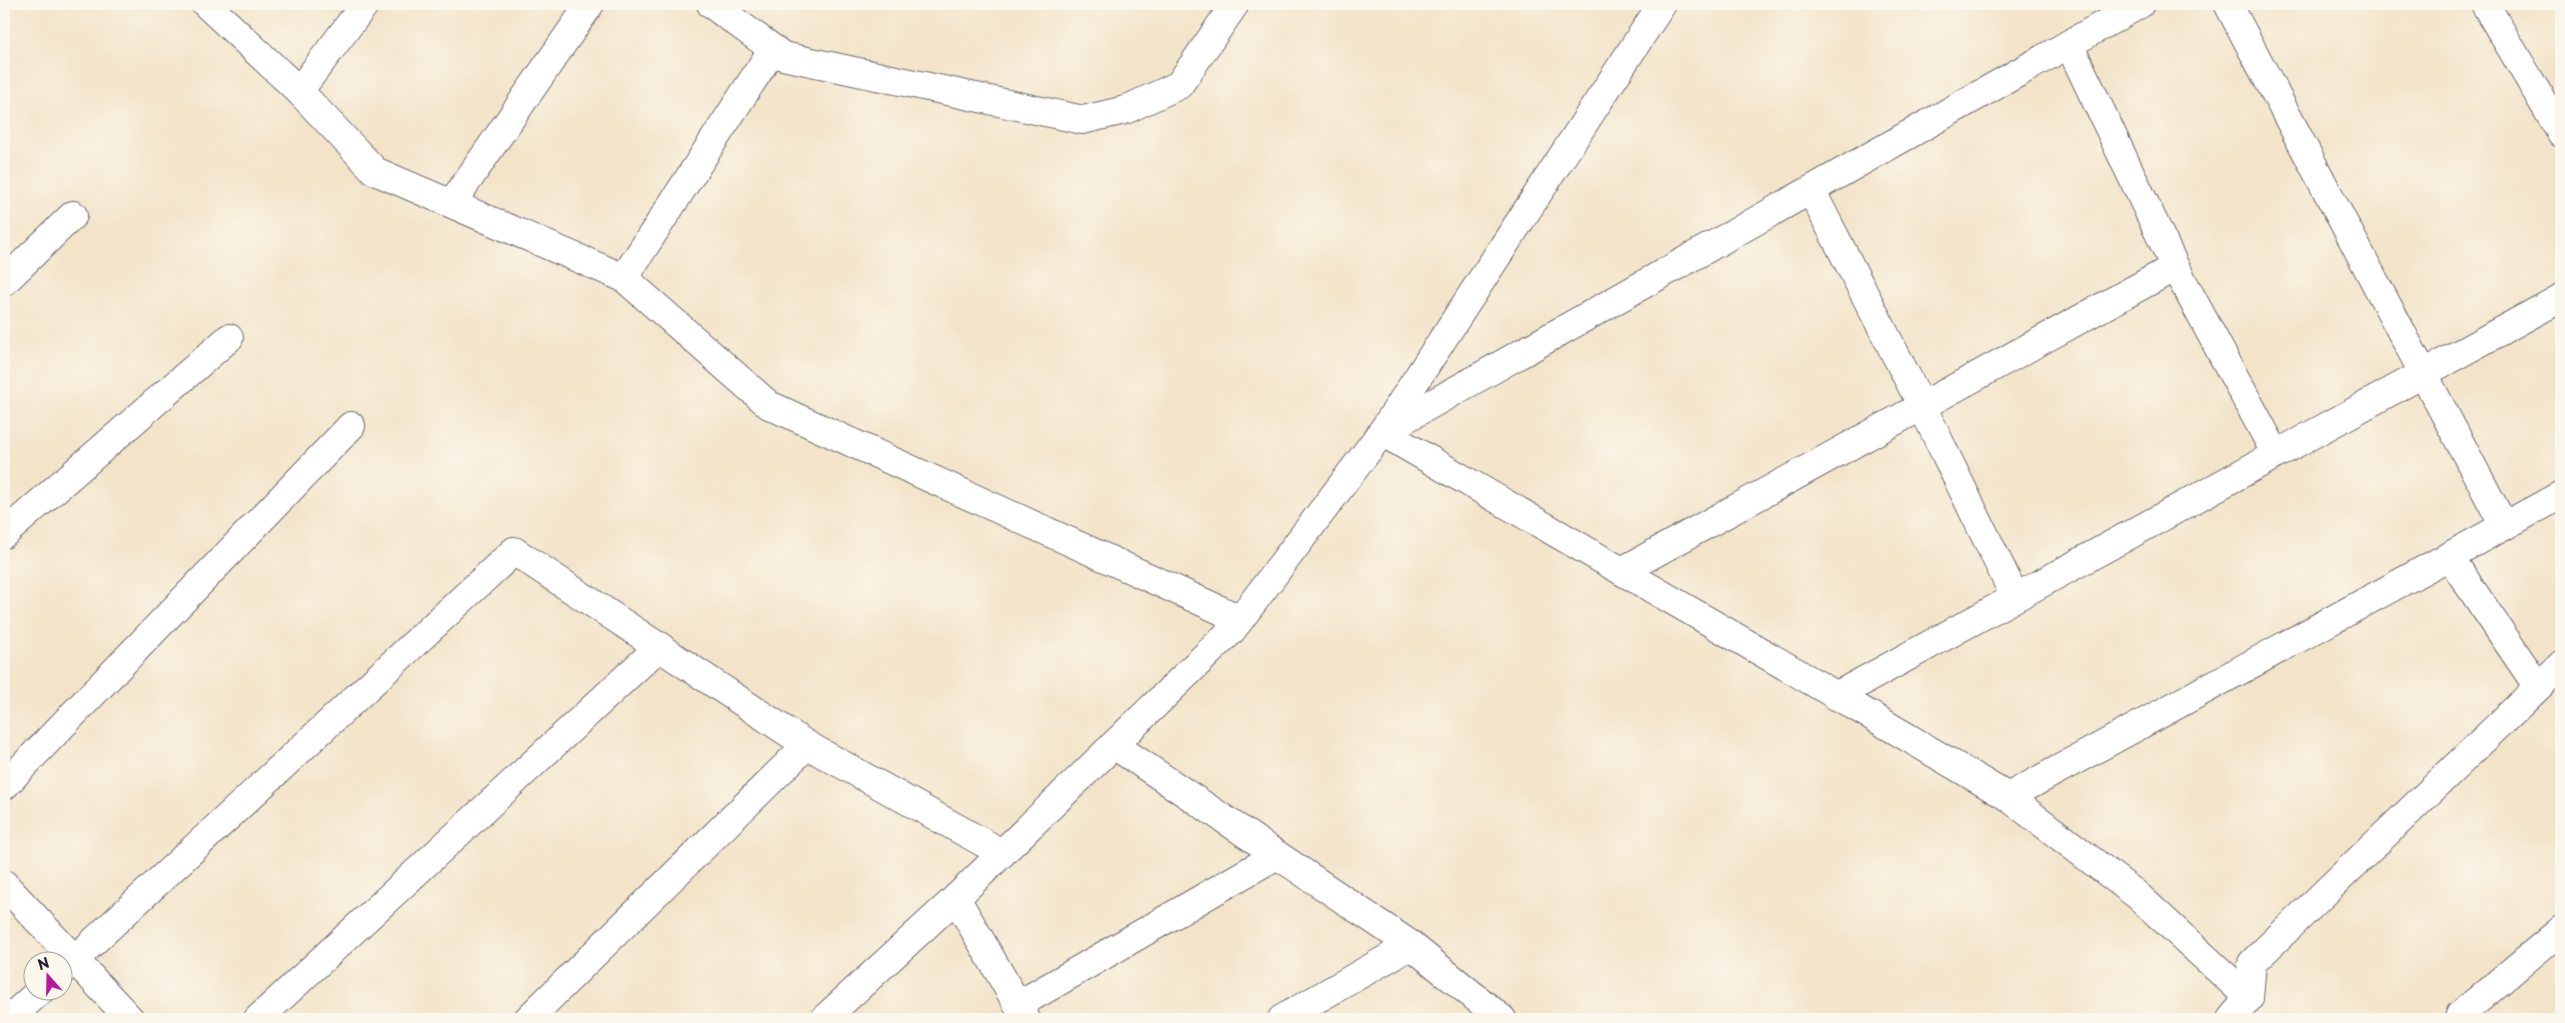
<svg xmlns="http://www.w3.org/2000/svg" width="2565" height="1023" font-family="'Playpen Sans',sans-serif">
<rect width="100%" height="100%" fill="#fbf7ec"/>
<filter id="ink" filterUnits="userSpaceOnUse"><feTurbulence type="fractalNoise" baseFrequency=".02" numOctaves="2"/><feDisplacementMap in="SourceGraphic" scale="10" xChannelSelector="R" yChannelSelector="G"/><feConvolveMatrix kernelMatrix="1 2 1 2 8 2 1 2 1" color-interpolation-filters="sRGB"/></filter>
<filter id="wash" filterUnits="userSpaceOnUse"><feTurbulence type="fractalNoise" baseFrequency=".0096" numOctaves="4" result="noise"/><feDisplacementMap in="SourceGraphic" scale="20" xChannelSelector="R" yChannelSelector="G"/><feGaussianBlur stdDeviation="1.12" result="paint"/><feColorMatrix in="noise" values="0 0 0 0 0 0 0 0 0 0 0 0 0 0 0 0 0 1.4 0 .05"/><feComposite in="paint" operator="in"/></filter>
<g filter="url(#wash)">
<rect width="100%" height="100%" fill="#f3e4c9"/>
</g>
<g filter="url(#ink)">
<g fill="none" stroke-linecap="round" stroke-linejoin="round">
<g stroke="#6b666d" stroke-width="30">
<g id="minor">
<path d="M 206,4 L 299,91 L 375,171 L 624,278 L 769,405 L 1240,619"/>
<path d="M 711,4 L 783,56 L 1083,120 L 1125,110 L 1179,85 L 1235,4"/>
<path d="M 2140,4 L 1382,432 L 1875,718 L 2008,797 L 2137,895 L 2249,998"/>
<path d="M 2228,4 L 2504,526"/>
<path d="M 2485,4 L 2561,133"/>
<path d="M 2069,44 L 2175,267 L 2276,454"/>
<path d="M 299,91 L 365,4"/>
<path d="M 1811,190 L 1922,406 L 2015,597"/>
<path d="M 452,203 L 590,4"/>
<path d="M 624,278 L 773,49"/>
<path d="M 4,282 L 73,215"/>
<path d="M 4,534 L 229,338"/>
<path d="M 2449,556 L 2538,687"/>
<path d="M 1622,571 L 2175,267"/>
<path d="M 1836,696 L 2561,298"/>
<path d="M 1114,745 L 1411,945 L 1502,1019"/>
<path d="M 4,786 L 351,426"/>
<path d="M 2008,797 L 2561,495"/>
<path d="M 4,884 L 130,1019"/>
<path d="M 956,898 L 1026,1019"/>
<path d="M 62,971 L 514,551 L 807,745 L 1002,853"/>
<path d="M 1018,1005 L 1277,855"/>
<path d="M 2460,1015 L 2561,930"/>
<path d="M 9,1019 L 41,990"/>
<path d="M 258,1019 L 660,646"/>
<path d="M 528,1019 L 807,745"/>
<path d="M 1282,1019 L 1411,945"/>
<path d="M 2231,1019 L 2249,998 L 2252,963 L 2561,665"/>
</g>
</g>
<g stroke="#6b666d" stroke-width="30">
<path id="tertiary" d="M 824,1019 L 956,898 L 1232,630 L 1382,432 L 1662,4"/>
</g>
<use href="#minor" stroke="#fff" stroke-width="28"/>
<use href="#tertiary" stroke="#fff" stroke-width="28"/>
</g>
</g>
<rect width="2565" height="1023" fill="none" stroke="#fbf7ec" stroke-width="20"/>
<g transform="translate(48 976) rotate(340)"><circle r="24" fill="#fbf7ec" stroke="#a4a2a5"/>
<path d="M0-4L9 19L0 12L-9 19Z" fill="#b5179e"/>
<text y="-8" font-size="14" font-weight="bold" text-anchor="middle" fill="#22223b">N</text>
</g>
</svg>
